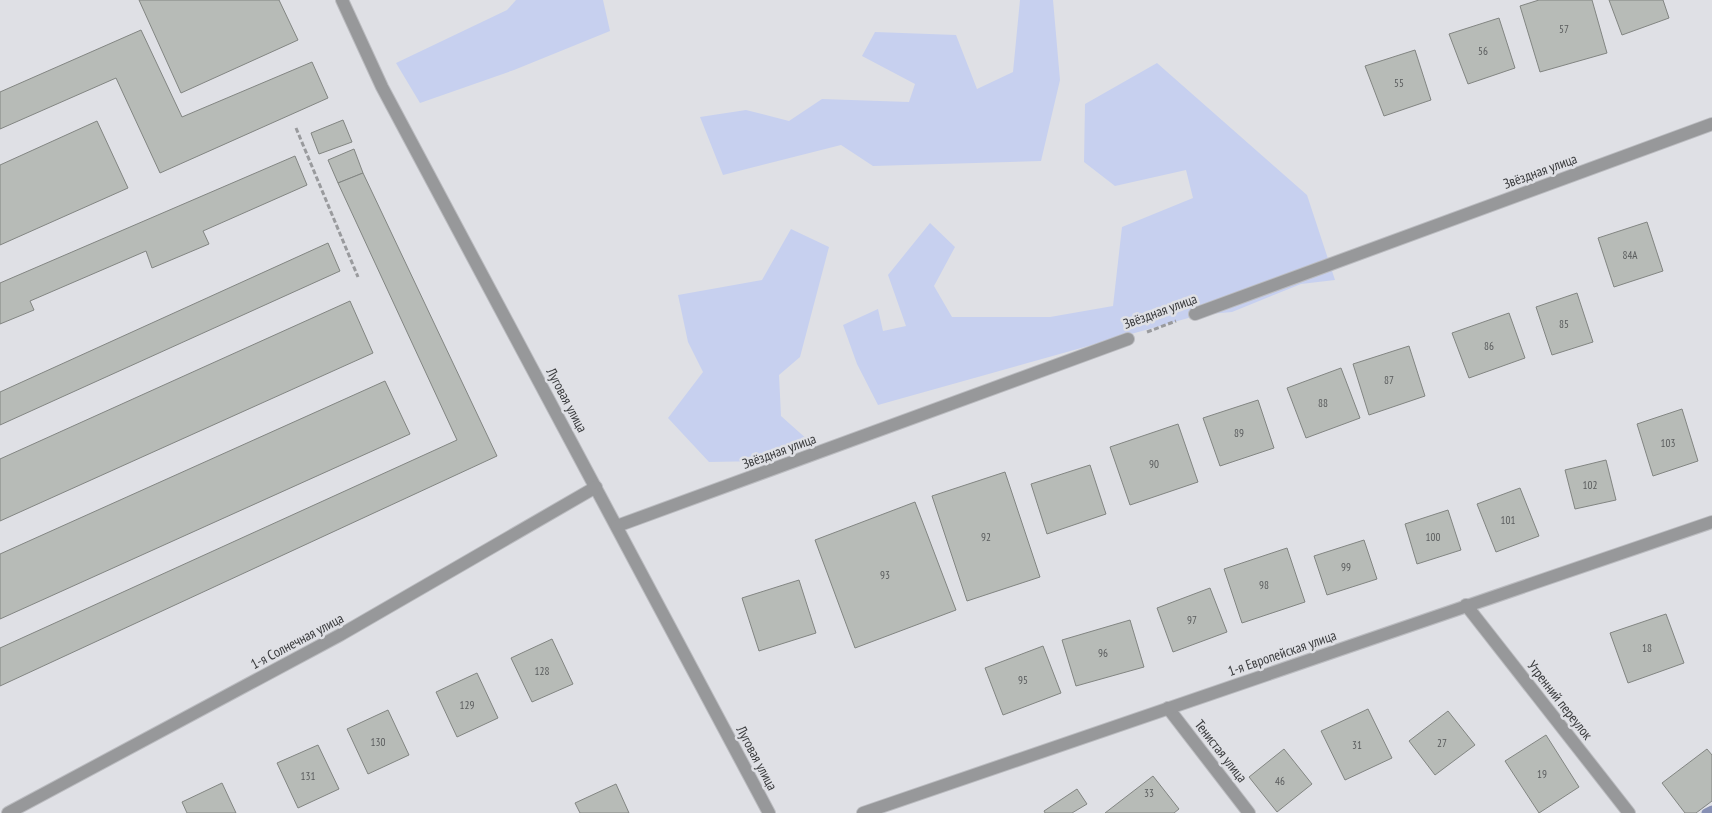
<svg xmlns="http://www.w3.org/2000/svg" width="1712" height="813" font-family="'PT Sans Narrow',sans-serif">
<rect width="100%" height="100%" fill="#dfe0e5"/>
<g fill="#c7d0ef">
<path d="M 516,0 L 603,0 L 610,31 L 514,70 L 420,103 L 396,63 L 507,10 Z"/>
<path d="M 1020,0 L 1053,0 L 1060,80 L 1041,161 L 873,166 L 841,145 L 723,175 L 700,117 L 746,110 L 789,121 L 822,99 L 909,102 L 915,84 L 862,56 L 875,32 L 956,35 L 977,89 L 1013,72 Z"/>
<path d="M 1157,63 L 1307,195 L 1335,280 L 1301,284 L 1232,312 L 1199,315 L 878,405 L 857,364 L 843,325 L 878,309 L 883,331 L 906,326 L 888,275 L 930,223 L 955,247 L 934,286 L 952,317 L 1050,317 L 1113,306 L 1122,227 L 1193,198 L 1186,170 L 1115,186 L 1084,162 L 1085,104 Z"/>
<path d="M 791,229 L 829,247 L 800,357 L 779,375 L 781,416 L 809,441 L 766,461 L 709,462 L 668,418 L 703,372 L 688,342 L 678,295 L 762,280 Z"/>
</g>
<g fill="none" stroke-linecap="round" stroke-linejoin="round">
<path stroke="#8790b4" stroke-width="9" d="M 1706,813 L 1712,810"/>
</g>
<g fill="#b7bbb7" stroke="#828582">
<path d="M 139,0 L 279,0 L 298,40 L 181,93 Z"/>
<path d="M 1539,0 L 1592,0 L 1607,53 L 1540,72 L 1520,6 Z"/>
<path d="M 1609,0 L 1663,0 L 1669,18 L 1622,35 Z"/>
<path d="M 1499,18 L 1515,68 L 1468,84 L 1449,34 Z"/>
<path d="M 141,30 L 182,117 L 312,62 L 328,98 L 160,173 L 116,78 L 0,129 L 0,92 Z"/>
<path d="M 1415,50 L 1431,100 L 1384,116 L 1365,66 Z"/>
<path d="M 343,120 L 352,142 L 319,154 L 311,133 Z"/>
<path d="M 97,121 L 128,188 L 0,245 L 0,165 Z"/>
<path d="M 354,149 L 363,173 L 338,183 L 328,160 Z"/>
<path d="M 295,156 L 307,185 L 203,231 L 209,244 L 152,268 L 146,251 L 30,301 L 34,310 L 0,324 L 0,283 Z"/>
<path d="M 363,173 L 497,456 L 0,686 L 0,648 L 457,440 L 338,183 Z"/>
<path d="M 1647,222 L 1663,271 L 1614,287 L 1598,238 Z"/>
<path d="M 328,243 L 340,271 L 0,425 L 0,392 Z"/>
<path d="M 1577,293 L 1593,342 L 1552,355 L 1536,307 Z"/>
<path d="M 350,301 L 373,353 L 0,521 L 0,459 Z"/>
<path d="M 1509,313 L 1525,358 L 1469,378 L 1452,333 Z"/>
<path d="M 1409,346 L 1425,396 L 1369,415 L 1353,364 Z"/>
<path d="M 1341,368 L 1360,418 L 1306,438 L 1287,388 Z"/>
<path d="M 385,381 L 410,434 L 0,619 L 0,554 Z"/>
<path d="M 1258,400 L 1274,448 L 1220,466 L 1203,418 Z"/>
<path d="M 1682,409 L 1698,461 L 1653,476 L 1637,424 Z"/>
<path d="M 1178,424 L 1198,482 L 1130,505 L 1110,447 Z"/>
<path d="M 1606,460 L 1616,500 L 1575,509 L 1565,470 Z"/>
<path d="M 1090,465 L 1106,514 L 1047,534 L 1031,484 Z"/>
<path d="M 1005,472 L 1040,577 L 967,601 L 932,496 Z"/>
<path d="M 1520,488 L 1539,536 L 1496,552 L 1477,504 Z"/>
<path d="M 915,502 L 956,610 L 855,648 L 815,540 Z"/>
<path d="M 1448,510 L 1461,550 L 1417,564 L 1405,524 Z"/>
<path d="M 1364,540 L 1377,579 L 1327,595 L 1314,556 Z"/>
<path d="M 1287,548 L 1305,602 L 1242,623 L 1224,569 Z"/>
<path d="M 799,580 L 816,633 L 759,651 L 742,598 Z"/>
<path d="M 1210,588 L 1227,632 L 1173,652 L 1157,608 Z"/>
<path d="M 1666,614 L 1684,663 L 1628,683 L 1610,633 Z"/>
<path d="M 1130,620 L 1144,667 L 1076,686 L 1062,640 Z"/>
<path d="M 552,639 L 573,684 L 532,702 L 511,658 Z"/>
<path d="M 1043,646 L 1061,693 L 1003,715 L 985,668 Z"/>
<path d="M 477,673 L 498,718 L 457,737 L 436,692 Z"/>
<path d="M 1368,709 L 1392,758 L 1345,780 L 1321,731 Z"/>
<path d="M 388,710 L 409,755 L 368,774 L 347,729 Z"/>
<path d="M 1448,711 L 1475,745 L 1435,775 L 1409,741 Z"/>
<path d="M 1546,735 L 1579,787 L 1539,813 L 1505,761 Z"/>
<path d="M 318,745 L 339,789 L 298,808 L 277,763 Z"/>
<path d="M 1284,749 L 1312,784 L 1277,812 L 1249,777 Z"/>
<path d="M 1707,749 L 1712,755 L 1712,801 L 1696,813 L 1685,813 L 1662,783 Z"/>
<path d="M 1153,776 L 1179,809 L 1174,813 L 1105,813 Z"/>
<path d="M 222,783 L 236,813 L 187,813 L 182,802 Z"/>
<path d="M 616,784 L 629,813 L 580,813 L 575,803 Z"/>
<path d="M 1077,789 L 1087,804 L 1072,813 L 1045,813 L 1044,811 Z"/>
</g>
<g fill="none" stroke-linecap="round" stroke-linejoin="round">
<g stroke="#bbbcc0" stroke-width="14">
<g id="minor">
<path d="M 342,0 L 382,87 L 769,813"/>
<path d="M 1195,314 L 1712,124"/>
<path d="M 617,526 L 1128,339"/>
<path d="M 1466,605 L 1629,813"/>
<path d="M 1168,708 L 1249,813"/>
<path d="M 8,813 L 340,635 L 596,487"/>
<path d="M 863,813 L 1712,522"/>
</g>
</g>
<g stroke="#999a9d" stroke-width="3" stroke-dasharray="5 2.5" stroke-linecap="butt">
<path d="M 296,128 L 358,277"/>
<path d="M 1147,332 L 1176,321"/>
</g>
<use href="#minor" stroke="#97989a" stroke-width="12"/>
</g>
<g text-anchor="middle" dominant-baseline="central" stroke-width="5" stroke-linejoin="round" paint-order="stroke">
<g font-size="11" fill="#595b5c">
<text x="1564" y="29">57</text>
<text x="1483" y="51">56</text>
<text x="1399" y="83">55</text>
<text x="1630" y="255">84А</text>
<text x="1564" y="324">85</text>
<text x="1489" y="346">86</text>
<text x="1389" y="380">87</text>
<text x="1323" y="403">88</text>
<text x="1239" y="433">89</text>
<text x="1668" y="443">103</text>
<text x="1154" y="464">90</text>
<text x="1590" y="485">102</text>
<text x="1508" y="520">101</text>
<text x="986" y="537">92</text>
<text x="1433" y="537">100</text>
<text x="1346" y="567">99</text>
<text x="885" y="575">93</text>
<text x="1264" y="585">98</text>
<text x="1192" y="620">97</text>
<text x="1647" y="648">18</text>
<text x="1103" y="653">96</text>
<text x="542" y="671">128</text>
<text x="1023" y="680">95</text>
<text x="467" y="705">129</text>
<text x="378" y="742">130</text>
<text x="1442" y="743">27</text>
<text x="1357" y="745">31</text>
<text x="1542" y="774">19</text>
<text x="308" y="776">131</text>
<text x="1280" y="781">46</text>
<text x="1149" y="793">33</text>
</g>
<g font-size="14" fill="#3a3b3d" stroke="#dfe0e5">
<text transform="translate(1540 171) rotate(-20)">Звёздная улица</text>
<text transform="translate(1160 311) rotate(-20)">Звёздная улица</text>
<text transform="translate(567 400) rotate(62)">Луговая улица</text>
<text transform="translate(779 451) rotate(-20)">Звёздная улица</text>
<text transform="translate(297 641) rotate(-28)">1-я Солнечная улица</text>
<text transform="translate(1282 653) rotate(-19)">1-я Европейская улица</text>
<text transform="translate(1560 700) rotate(52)">Утренний переулок</text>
<text transform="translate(1221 751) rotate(52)">Тенистая улица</text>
<text transform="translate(757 758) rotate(62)">Луговая улица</text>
</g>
</g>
</svg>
